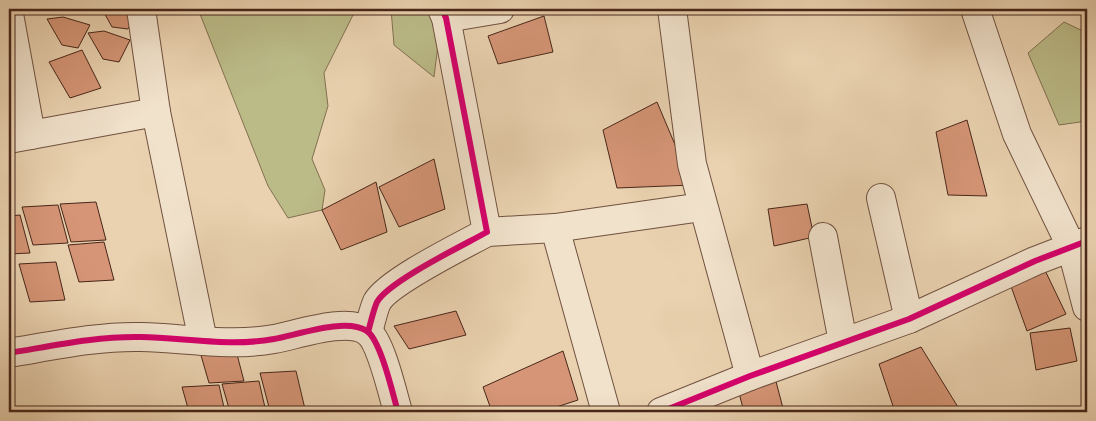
<svg xmlns="http://www.w3.org/2000/svg" width="1096" height="421" font-family="'IM FELL English',serif">
<rect width="100%" height="100%" fill="#ead2b0"/>
<filter id="stains"><feTurbulence type="fractalNoise" baseFrequency=".004" numOctaves="4"/><feColorMatrix values="0 0 0 0 .2 0 0 0 0 .09 0 0 0 0 .02 0 0 0 .5 -.17"/></filter>
<radialGradient id="worn" r=".72"><stop offset=".6" stop-color="#630" stop-opacity="0"/><stop offset="1" stop-color="#630" stop-opacity=".3"/></radialGradient>
<g fill="#bb8" stroke="#827050">
<path d="M 198,9 L 356,9 L 324,73 L 328,106 L 312,159 L 325,190 L 322,210 L 288,218 L 268,186 Z"/>
<path d="M 391,9 L 432,9 L 441,21 L 434,77 L 394,45 Z"/>
<path d="M 1064,22 L 1087,33 L 1087,121 L 1059,125 L 1028,53 Z"/>
</g>
<g fill="#d59576" stroke="#482619">
<path d="M 68,9 L 88,9 L 85,14 Z"/>
<path d="M 102,9 L 139,9 L 128,29 L 112,27 Z"/>
<path d="M 544,16 L 553,52 L 498,64 L 488,36 Z"/>
<path d="M 63,17 L 90,25 L 78,48 L 62,45 L 47,19 Z"/>
<path d="M 104,31 L 130,40 L 119,62 L 103,59 L 88,33 Z"/>
<path d="M 82,50 L 101,88 L 70,98 L 49,62 Z"/>
<path d="M 657,102 L 692,185 L 617,188 L 603,130 Z"/>
<path d="M 967,120 L 987,196 L 948,195 L 936,132 Z"/>
<path d="M 434,159 L 445,209 L 399,227 L 379,187 Z"/>
<path d="M 376,182 L 387,232 L 341,250 L 322,210 Z"/>
<path d="M 96,202 L 106,240 L 71,242 L 60,204 Z"/>
<path d="M 807,204 L 814,237 L 774,246 L 768,209 Z"/>
<path d="M 58,205 L 68,243 L 33,245 L 22,207 Z"/>
<path d="M 20,215 L 30,253 L 9,254 L 9,216 Z"/>
<path d="M 104,242 L 114,280 L 79,282 L 68,245 Z"/>
<path d="M 56,262 L 65,300 L 30,302 L 19,264 Z"/>
<path d="M 1041,262 L 1066,314 L 1027,331 L 1008,278 Z"/>
<path d="M 456,311 L 466,335 L 409,349 L 394,326 Z"/>
<path d="M 1070,328 L 1077,361 L 1036,370 L 1030,333 Z"/>
<path d="M 234,343 L 244,381 L 209,383 L 198,345 Z"/>
<path d="M 921,347 L 961,412 L 895,412 L 879,364 Z"/>
<path d="M 563,351 L 578,400 L 541,412 L 492,412 L 483,387 Z"/>
<path d="M 296,371 L 305,409 L 270,411 L 260,373 Z"/>
<path d="M 774,374 L 784,412 L 744,412 L 739,393 Z"/>
<path d="M 259,381 L 266,412 L 230,412 L 222,384 Z"/>
<path d="M 219,385 L 225,412 L 189,412 L 182,387 Z"/>
</g>
<g fill="none" stroke-linecap="round" stroke-linejoin="round">
<g stroke="#70513f" stroke-width="30">
<g id="street">
<path d="M 141,9 L 156,112 L 203,341"/>
<path d="M 672,9 L 692,164 L 750,376"/>
<path d="M 975,9 L 1017,134 L 1071,246 L 1087,307"/>
<path d="M 9,14 L 31,135"/>
<path d="M 446,18 L 500,9"/>
<path d="M 9,139 L 156,112"/>
<path d="M 881,198 L 909,319"/>
<path d="M 555,228 L 606,412"/>
<path d="M 487,232 L 555,228 L 702,207"/>
<path d="M 823,237 L 843,342"/>
<path d="M 368,332 C 371,322 373,311 377,302 C 389,281 464,245 487,232 L 446,18 L 442,9"/>
<path d="M 9,353 C 52,346 97,336 141,337 C 185,338 230,347 274,339 C 297,335 346,317 367,331 C 381,341 393,395 398,412"/>
<path d="M 661,412 L 750,376 L 909,319 L 1035,261 L 1087,241"/>
</g>
</g>
<use href="#street" stroke="#f1e2cc" stroke-width="28"/>
<g stroke="#f1e2cc" stroke-width="9">
<g id="cycleway">
<path d="M 368,332 C 371,322 373,311 377,302 C 389,281 464,245 487,232 L 446,18 L 442,9"/>
<path d="M 9,353 C 52,346 97,336 141,337 C 185,338 230,347 274,339 C 297,335 346,317 367,331 C 381,341 393,395 398,412"/>
<path d="M 661,412 L 750,376 L 909,319 L 1035,261 L 1087,241"/>
</g>
</g>
<use href="#cycleway" stroke="#d6006c" stroke-width="6"/>
</g>
<rect width="1096" height="421" fill="none" stroke="#ead2b0" stroke-width="30"/>
<rect x="10" y="10" width="1076" height="401" fill="none" stroke="#482619" stroke-width="2.5"/>
<rect x="15" y="15" width="1066" height="391" fill="none" stroke="#482619"/>
<rect width="100%" height="100%" filter="url(#stains)"/>
<rect width="100%" height="100%" fill="url(#worn)"/>
</svg>
